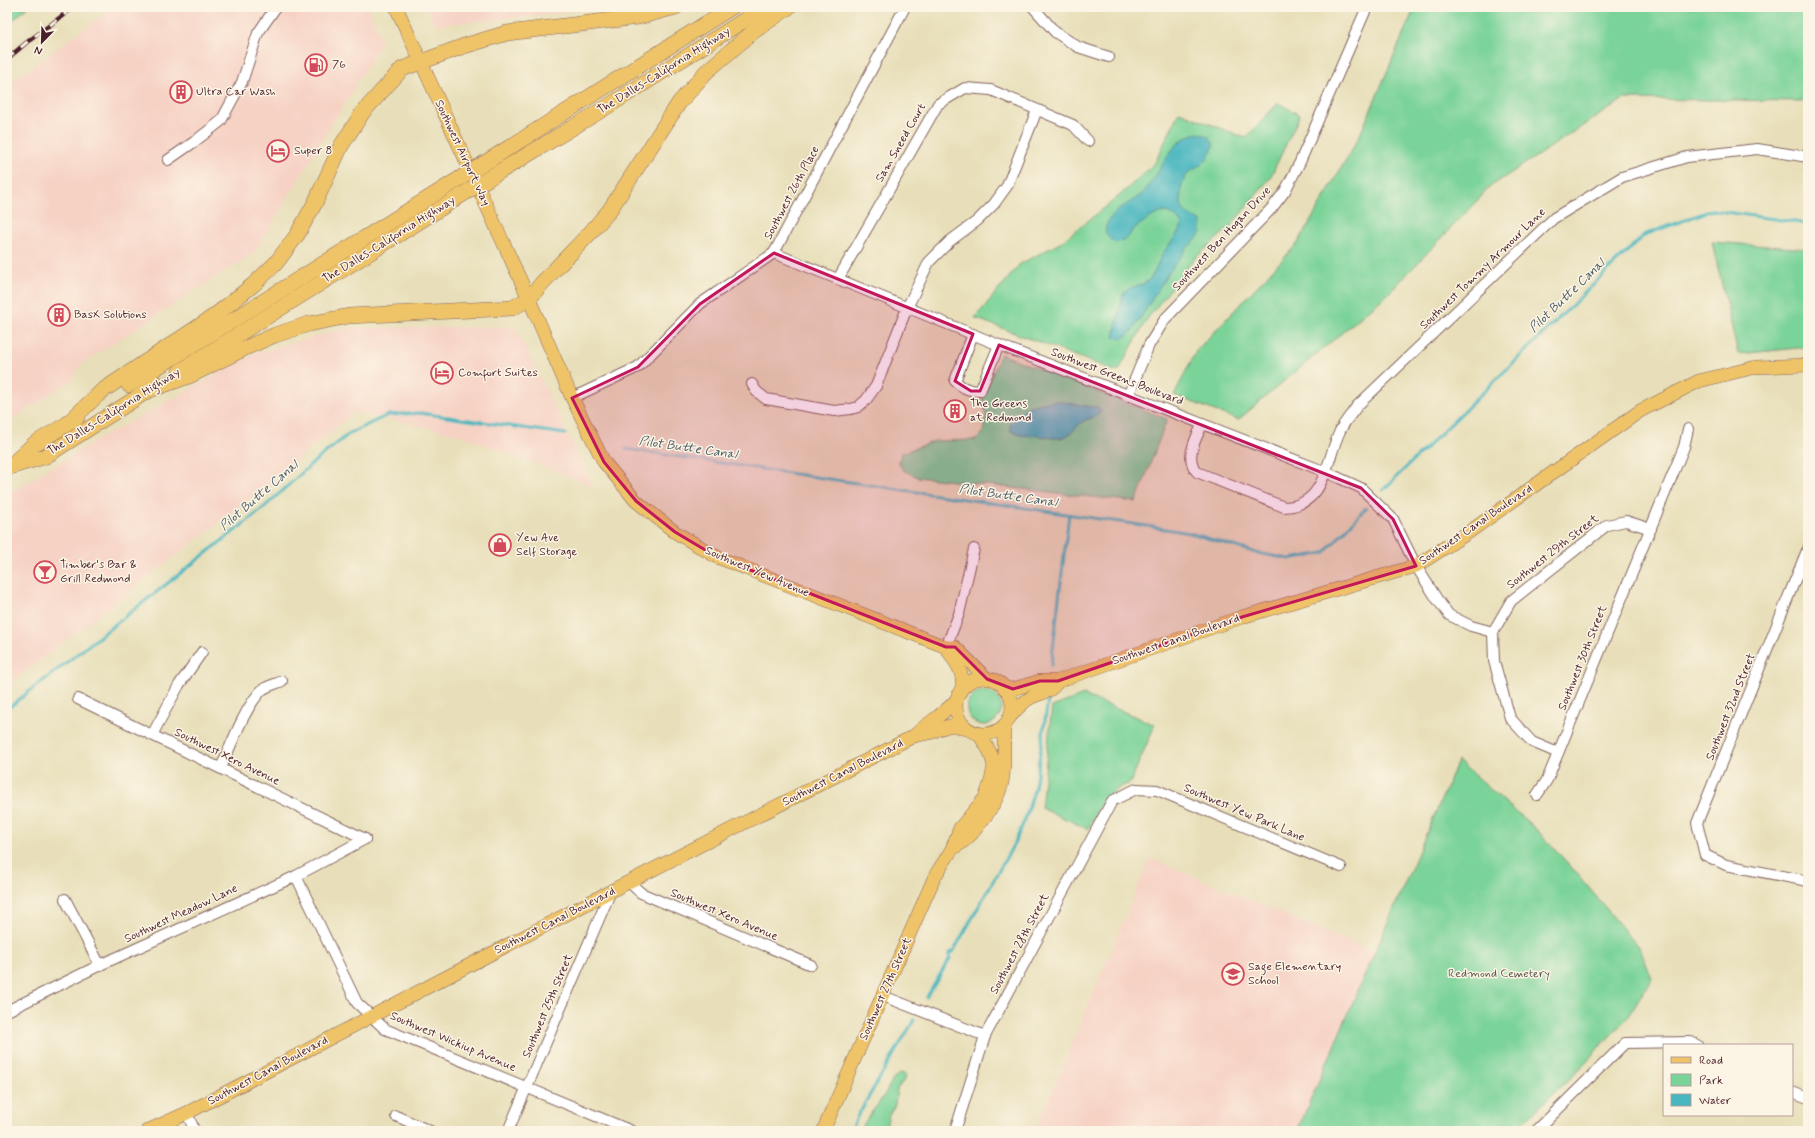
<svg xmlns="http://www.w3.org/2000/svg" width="1815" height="1138" font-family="Mynerve,sans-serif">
<rect width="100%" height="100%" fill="#fcf5e5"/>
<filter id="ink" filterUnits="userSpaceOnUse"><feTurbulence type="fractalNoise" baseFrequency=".025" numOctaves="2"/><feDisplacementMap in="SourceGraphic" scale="8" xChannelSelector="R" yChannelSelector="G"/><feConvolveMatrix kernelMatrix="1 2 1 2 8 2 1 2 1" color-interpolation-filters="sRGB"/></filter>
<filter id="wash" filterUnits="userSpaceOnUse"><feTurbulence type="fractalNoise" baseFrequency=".012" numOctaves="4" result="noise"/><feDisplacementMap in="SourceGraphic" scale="16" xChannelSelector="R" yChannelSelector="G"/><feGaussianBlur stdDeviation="0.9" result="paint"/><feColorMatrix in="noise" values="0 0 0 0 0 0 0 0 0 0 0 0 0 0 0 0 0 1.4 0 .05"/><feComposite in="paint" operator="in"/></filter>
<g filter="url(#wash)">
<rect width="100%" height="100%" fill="#e8dfba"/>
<g fill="#f6d2c4">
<path d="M 113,7 L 368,7 L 382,41 L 255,252 L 80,365 L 72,380 L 7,423 L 7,85 Z"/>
<path d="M 426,7 L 579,7 L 563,13 L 435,25 Z"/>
<path d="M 515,327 L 593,486 L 457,434 L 355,412 L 258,492 L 16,679 L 7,690 L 7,495 L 83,448 L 256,353 L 346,328 Z"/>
<path d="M 1150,858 L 1374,952 L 1297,1131 L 1035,1131 Z"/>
</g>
<g fill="#7ad399" stroke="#627962">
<path d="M 7,7 L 28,7 L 7,25 Z"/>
<path d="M 1415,7 L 1808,7 L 1808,101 L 1624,99 L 1491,186 L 1388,294 L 1238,420 L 1174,395 L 1196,351 L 1298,243 L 1359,137 Z"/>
<path d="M 1278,103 L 1300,115 L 1270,178 L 1229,228 L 1194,259 L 1147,319 L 1118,372 L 975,318 L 1020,264 L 1060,243 L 1118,197 L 1155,163 L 1179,112 L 1246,138 Z"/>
<path d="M 1712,242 L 1808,249 L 1808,347 L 1738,354 Z"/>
<path d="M 1001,354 L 1167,419 L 1136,502 L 918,477 L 903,470 L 898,462 L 902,453 L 935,441 L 976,440 L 983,433 L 986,414 L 982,400 Z"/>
<circle cx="984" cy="708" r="17"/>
<path d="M 1084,695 L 1155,725 L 1130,783 C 1106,792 1099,807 1088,829 L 1041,808 L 1052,707 Z"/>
<path d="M 1458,761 L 1539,832 L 1573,869 L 1640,949 L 1652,978 L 1629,1016 L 1580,1068 L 1514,1131 L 1297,1131 Z"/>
<path d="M 901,1073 L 906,1075 L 904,1080 L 897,1089 L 895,1105 L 889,1114 L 885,1131 L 860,1131 C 866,1118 875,1109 883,1097 C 889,1088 891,1078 901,1073 Z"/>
</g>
<g fill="#47b6bf" stroke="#486a75">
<path d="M 1198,133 L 1208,136 L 1214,144 C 1209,158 1206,162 1193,170 C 1191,172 1187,173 1186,176 C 1183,180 1181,186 1181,191 C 1179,209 1184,214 1201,221 L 1201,232 L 1196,240 L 1188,247 L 1169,272 L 1133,330 L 1125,337 L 1119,339 L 1114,337 L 1123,294 L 1130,288 L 1145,283 L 1151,278 L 1163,253 L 1181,229 L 1182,224 L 1176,217 L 1167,212 L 1159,213 L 1151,217 L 1135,228 L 1127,238 L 1116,243 C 1110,239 1104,236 1106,227 C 1110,210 1133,203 1144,192 C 1162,172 1169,139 1198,133 Z"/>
<path d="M 1055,401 C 1070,402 1083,407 1098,407 L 1101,410 C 1099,418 1091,417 1084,421 C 1078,424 1074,432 1068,435 C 1058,441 1049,437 1038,436 C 1027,434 1022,438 1011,431 L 1010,425 C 1023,404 1032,405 1055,401 Z"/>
</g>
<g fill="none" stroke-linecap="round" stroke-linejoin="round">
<g stroke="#47b6bf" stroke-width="3">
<path d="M 626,449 L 1147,526 L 1190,533 L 1257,553 L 1289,559 L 1324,553 L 1366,508"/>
<path d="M 1383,490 L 1644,235 L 1712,210 L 1808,224"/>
<path d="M 1051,665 L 1069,514"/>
<path d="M 7,709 L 260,511 L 315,461 L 350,433 L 388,415 L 420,413 L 565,434"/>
<path d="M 927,997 L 950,958 L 950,953 L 953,952 L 1015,842 L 1026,817 L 1035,787 L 1048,700"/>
<path d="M 851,1131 L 858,1115 L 914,1020"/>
</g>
</g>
</g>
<g filter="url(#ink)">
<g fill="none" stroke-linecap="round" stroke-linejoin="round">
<g stroke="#81625d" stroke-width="12">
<g id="minor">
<path d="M 1033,7 L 1055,32 L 1078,47 L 1109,57"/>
<path d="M 168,160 L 194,142 L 221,121 L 242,82 L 258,33 L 276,7"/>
<path d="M 774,253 L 999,345 L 1326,472 L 1361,488 L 1393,519 L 1416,566 L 1437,599 L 1449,615 L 1471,626 L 1493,632"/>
<path d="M 838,279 L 938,104 L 965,88 L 991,90 L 1073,125 L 1088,141"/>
<path d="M 973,334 L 955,381 C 963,388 969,391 980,391 L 999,345"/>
<path d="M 752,384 L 756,391 L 766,399 L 834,411 L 851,409 L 858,407 L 866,400 L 876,386 L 907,308 L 929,262 L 950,241 L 977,221 L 994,204 L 1007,186 L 1037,110"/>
<path d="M 1128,396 L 1149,345 L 1165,319 L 1272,208 L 1285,191 L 1300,162 L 1367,7"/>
<path d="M 572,398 L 638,367 L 700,304 L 774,253 L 905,7"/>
<path d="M 1202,425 C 1196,439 1184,458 1197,472 L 1284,507 C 1326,506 1326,460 1340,431 C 1344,422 1352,414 1357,406 L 1554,218 L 1622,177 L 1687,157 L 1757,149 L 1808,157"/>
<path d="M 1808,548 L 1697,823 L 1705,855 L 1726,865 L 1808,881"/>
<path d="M 946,647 L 959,614 L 974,549"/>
<path d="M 78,699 L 365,839"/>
<path d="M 152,735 L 179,685 L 202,652"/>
<path d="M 1558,753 L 1532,742 L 1510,718 L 1494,661 L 1493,632 L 1511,601 L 1607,525 L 1626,521 L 1651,529"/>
<path d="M 221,768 C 230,747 246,705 262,690 C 267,686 276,684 282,681"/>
<path d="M 1537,795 L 1547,780 L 1684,447 L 1688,429"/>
<path d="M 296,876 L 357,1003 L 385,1029 L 632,1131"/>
<path d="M 630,883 L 641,893 L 811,965"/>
<path d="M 65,899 L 100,965"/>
<path d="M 883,996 L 985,1036"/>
<path d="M 7,1011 L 100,965 L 296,876 L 365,839"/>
<path d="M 1792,1092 L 1808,1098"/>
<path d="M 187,1113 L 193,1127 L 193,1131"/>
<path d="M 396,1116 L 430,1131"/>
<path d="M 508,1131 L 611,891"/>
<path d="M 955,1131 L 985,1036 L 1112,801 L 1136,789 L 1157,790 L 1341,867"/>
<path d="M 1536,1131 L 1625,1043 L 1691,1042 L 1697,1045"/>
</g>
</g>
<g stroke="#81625d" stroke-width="14">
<g id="major">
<path d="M 396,7 L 529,299 L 572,398 L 604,462 L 636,501 L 675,532 L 717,557 L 946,647 L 955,647 L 987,679"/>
<path d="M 946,647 C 955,663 964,669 962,688"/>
<circle cx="984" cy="706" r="28"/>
<path d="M 1004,688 L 1013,689 L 1040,681 L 1058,681 L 1242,617 L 1416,566 L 1469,532 L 1640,411 L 1699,381 L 1756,367 L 1808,365"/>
<path d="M 1009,718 C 1016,710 1022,702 1032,697 C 1044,691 1049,694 1058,681"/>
<path d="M 914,736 C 928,722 944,715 957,699"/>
<path d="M 952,849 C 966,841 972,834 981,822 C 1010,787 1003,768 1004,726"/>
<path d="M 147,1131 L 187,1113 L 611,891 L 914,736 L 929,733 L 945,727 L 954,725 L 967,729"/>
<path d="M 823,1131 L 935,876 L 952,849 L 960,828 L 985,798 L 991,781 L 994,766 L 990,752 L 979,734"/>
</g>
</g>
<g stroke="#81625d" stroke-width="16">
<g id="highway">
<path d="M 483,164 L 732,7"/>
<path d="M 489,178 L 605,108 L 765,7"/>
<path d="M 180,371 L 465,193"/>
<path d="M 129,385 L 459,179"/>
<path d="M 150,390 L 189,376 L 243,349 L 275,335 L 309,324 L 349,316 L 512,308 L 529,299 L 542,283 L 590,233 L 609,211 L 679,103 L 706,72 L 754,31 L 789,7"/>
<path d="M 68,423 L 102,391 L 213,317 L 253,285 L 276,263 L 297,235 L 315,203 L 341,146 L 363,112 L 402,69 L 464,46 L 507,33 L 638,17 L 676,7"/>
<path d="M 13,466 L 46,456 L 158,384"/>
<path d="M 7,469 L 34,444 L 77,418"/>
</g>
</g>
<use href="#minor" stroke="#fff" stroke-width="10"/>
<use href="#major" stroke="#efc469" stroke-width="13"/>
<use href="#highway" stroke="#efc469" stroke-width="15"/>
<g stroke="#4a1f2b" stroke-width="4.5">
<path id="rail" d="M 7,59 L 26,43 L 74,7"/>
</g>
<use href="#rail" stroke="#fcf5e5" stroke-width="3" stroke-dasharray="9" stroke-linecap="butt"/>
<g stroke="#81625d" stroke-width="16" stroke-linecap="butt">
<g id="highway-bridge">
<path d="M 459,179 L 483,164"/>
<path d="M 465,193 L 489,178"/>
</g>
</g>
<use href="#highway-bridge" stroke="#efc469" stroke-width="15"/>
</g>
</g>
<path fill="#c2185b" fill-opacity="0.2" stroke="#c2185b" stroke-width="3" stroke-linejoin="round" d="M 774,253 L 973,334 L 955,381 L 971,391 L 980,391 L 999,345 L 1361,488 L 1393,519 L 1416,566 L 1242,617 L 1058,681 L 1040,681 L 1013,689 L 987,679 L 955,647 L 946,647 L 717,557 L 675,532 L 636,501 L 604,462 L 572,398 L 638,367 L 700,304 Z"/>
<defs>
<g id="fuel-ring" transform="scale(1.15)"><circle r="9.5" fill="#fcf5e5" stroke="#d1495b" stroke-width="1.5"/><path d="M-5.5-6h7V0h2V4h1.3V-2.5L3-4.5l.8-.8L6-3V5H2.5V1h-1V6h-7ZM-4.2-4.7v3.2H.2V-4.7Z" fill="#d1495b"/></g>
<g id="building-ring" transform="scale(1.15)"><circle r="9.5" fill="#fcf5e5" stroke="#d1495b" stroke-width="1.5"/><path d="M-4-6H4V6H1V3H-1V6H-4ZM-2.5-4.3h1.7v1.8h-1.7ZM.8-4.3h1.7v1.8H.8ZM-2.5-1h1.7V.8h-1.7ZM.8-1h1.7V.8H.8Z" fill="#d1495b"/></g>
<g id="hotel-ring" transform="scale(1.15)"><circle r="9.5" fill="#fcf5e5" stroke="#d1495b" stroke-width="1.5"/><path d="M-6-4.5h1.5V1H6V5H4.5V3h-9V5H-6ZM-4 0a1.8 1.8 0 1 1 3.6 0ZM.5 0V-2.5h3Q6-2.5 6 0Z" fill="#d1495b"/></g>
<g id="shop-ring" transform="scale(1.15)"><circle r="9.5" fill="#fcf5e5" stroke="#d1495b" stroke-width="1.5"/><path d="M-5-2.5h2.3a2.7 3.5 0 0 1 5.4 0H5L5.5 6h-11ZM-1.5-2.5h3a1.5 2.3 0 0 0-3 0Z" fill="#d1495b"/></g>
<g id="bar-ring" transform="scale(1.15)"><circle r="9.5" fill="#fcf5e5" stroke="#d1495b" stroke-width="1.5"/><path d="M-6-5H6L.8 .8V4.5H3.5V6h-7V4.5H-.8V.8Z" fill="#d1495b"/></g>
<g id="school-ring" transform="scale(1.15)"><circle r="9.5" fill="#fcf5e5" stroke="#d1495b" stroke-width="1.5"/><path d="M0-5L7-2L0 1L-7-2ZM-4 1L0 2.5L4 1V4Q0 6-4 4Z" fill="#d1495b"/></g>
</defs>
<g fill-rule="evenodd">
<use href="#fuel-ring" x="316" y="65"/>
<use href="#building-ring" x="181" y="92"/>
<use href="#hotel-ring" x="278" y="151"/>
<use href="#building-ring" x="59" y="315"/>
<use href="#hotel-ring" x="442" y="373"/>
<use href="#building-ring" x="955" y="411"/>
<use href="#shop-ring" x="500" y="545"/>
<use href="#bar-ring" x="45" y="572"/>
<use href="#school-ring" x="1233" y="974"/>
</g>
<g text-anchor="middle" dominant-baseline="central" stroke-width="3" stroke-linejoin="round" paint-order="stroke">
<g font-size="12" fill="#4a1f2b" stroke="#fcf5e5" text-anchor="start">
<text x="332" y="65">76</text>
<text x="196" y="92">Ultra Car Wash</text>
<text x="294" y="151">Super 8</text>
<text x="74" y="315">BasX Solutions</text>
<text x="458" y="373">Comfort Suites</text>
<text x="970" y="404">The Greens<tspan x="970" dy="14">at Redmond</tspan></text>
<text x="516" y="538">Yew Ave<tspan x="516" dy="14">Self Storage</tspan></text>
<text x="60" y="565">Timber's Bar &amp;<tspan x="60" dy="14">Grill Redmond</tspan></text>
<text x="1248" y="967">Sage Elementary<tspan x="1248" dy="14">School</tspan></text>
</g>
<g font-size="12" fill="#4a1f2b" stroke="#fcf5e5">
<text transform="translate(664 71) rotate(-32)">The Dalles-California Highway</text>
<text transform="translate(901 143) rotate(-60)">Sam Sneed Court</text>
<text transform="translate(462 153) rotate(65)">Southwest Airport Way</text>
<text transform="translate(792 193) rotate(-62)">Southwest 26th Place</text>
<text transform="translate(1222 239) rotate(-47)">Southwest Ben Hogan Drive</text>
<text transform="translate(389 240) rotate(-32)">The Dalles-California Highway</text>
<text transform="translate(1483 269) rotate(-44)">Southwest Tommy Armour Lane</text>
<text transform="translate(1117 377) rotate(21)">Southwest Greens Boulevard</text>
<text transform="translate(114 412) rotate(-32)">The Dalles-California Highway</text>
<text transform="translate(1476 525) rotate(-34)">Southwest Canal Boulevard</text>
<text transform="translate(1553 552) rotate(-38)">Southwest 29th Street</text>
<text transform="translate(757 572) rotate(23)">Southwest Yew Avenue</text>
<text transform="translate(1176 640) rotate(-19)">Southwest Canal Boulevard</text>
<text transform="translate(1583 658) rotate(-68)">Southwest 30th Street</text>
<text transform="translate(1731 707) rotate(-68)">Southwest 32nd Street</text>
<text transform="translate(227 757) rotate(26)">Southwest Xero Avenue</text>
<text transform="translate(843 773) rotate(-27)">Southwest Canal Boulevard</text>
<text transform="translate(1244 813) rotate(23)">Southwest Yew Park Lane</text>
<text transform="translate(181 914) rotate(-25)">Southwest Meadow Lane</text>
<text transform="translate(724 915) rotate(23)">Southwest Xero Avenue</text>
<text transform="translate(555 921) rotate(-27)">Southwest Canal Boulevard</text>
<text transform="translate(1020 944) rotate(-62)">Southwest 28th Street</text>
<text transform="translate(886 989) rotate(-66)">Southwest 27th Street</text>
<text transform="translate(548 1006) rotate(-67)">Southwest 25th Street</text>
<text transform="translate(453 1042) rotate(23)">Southwest Wickiup Avenue</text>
<text transform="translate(268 1071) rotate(-28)">Southwest Canal Boulevard</text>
</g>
<g font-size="12" fill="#58554c" stroke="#fcf5e5">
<text x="1499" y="974">Redmond Cemetery</text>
</g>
<g font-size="13" font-style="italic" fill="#495b66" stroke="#fcf5e5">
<text transform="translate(1567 296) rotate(-44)">Pilot Butte Canal</text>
<text transform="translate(688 448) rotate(8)">Pilot Butte Canal</text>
<text transform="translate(259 496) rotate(-41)">Pilot Butte Canal</text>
<text transform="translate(1008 496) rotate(8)">Pilot Butte Canal</text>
</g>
</g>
<rect width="1815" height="1138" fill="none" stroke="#fcf5e5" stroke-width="24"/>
<rect x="1663" y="1044" width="130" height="72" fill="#fcf5e5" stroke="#b59f9b"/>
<rect x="1671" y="1057" width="20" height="6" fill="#efc469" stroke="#b59f9b"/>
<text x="1699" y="1064" font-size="12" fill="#4a1f2b">Road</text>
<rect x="1671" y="1074" width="20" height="12" fill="#7ad399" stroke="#b59f9b"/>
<text x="1699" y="1084" font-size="12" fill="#4a1f2b">Park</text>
<rect x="1671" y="1094" width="20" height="12" fill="#47b6bf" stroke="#b59f9b"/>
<text x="1699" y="1104" font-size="12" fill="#4a1f2b">Water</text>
<g transform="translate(42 42) rotate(203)" stroke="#fcf5e5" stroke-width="3" paint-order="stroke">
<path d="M0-3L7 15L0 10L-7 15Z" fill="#4a1f2b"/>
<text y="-6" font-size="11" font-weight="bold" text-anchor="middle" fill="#4a1f2b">N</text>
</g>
</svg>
